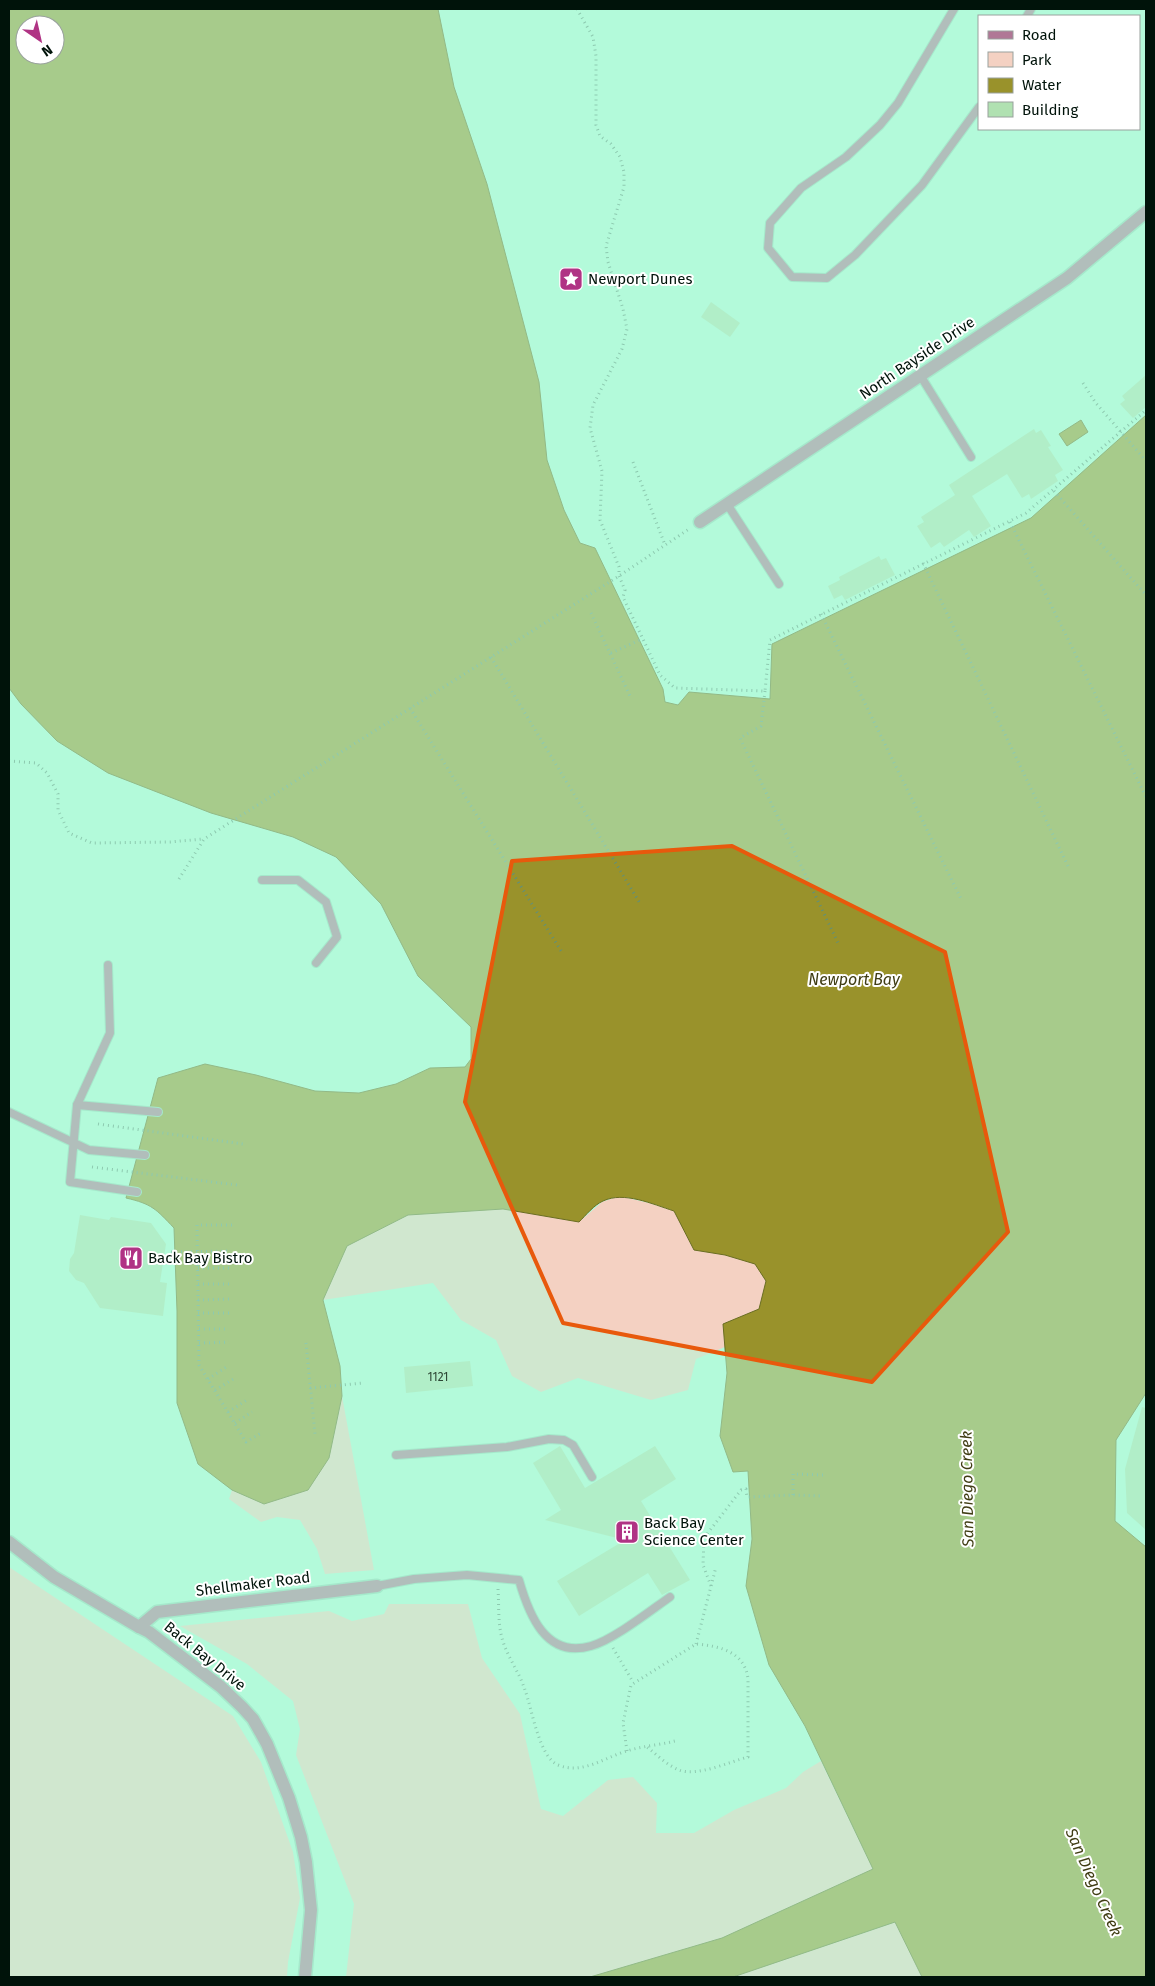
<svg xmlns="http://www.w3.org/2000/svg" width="1155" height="1986" font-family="'Fira Sans',sans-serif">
<rect width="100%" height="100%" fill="#b3fada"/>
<g fill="#f4d1c2">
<path d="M 619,1196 L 649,1203 L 674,1211 L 694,1250 L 725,1255 L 755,1264 L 766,1281 L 759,1309 L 723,1324 L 725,1347 L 696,1359 L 688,1390 L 651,1400 L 578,1378 L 541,1392 L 512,1376 L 496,1340 L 461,1320 L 433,1283 L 323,1300 L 347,1246 L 408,1215 L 503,1209 L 579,1222 L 602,1202 Z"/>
<path d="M 342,1396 L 374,1570 L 325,1574 L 317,1549 L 300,1520 L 277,1517 L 261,1522 L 229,1499 L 232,1490 L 264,1504 L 329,1458 Z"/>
<path d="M 9,1567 L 233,1716 L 261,1762 L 293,1852 L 300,1898 L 288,1962 L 287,1977 L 9,1977 Z"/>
<path d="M 389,1604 L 468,1604 L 482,1658 L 520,1714 L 541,1809 L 563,1816 L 608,1780 L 633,1777 L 657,1803 L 656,1833 L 694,1833 L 734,1810 L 786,1788 L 803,1772 L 821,1761 L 873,1869 L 722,1938 L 590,1977 L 346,1977 L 354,1904 L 296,1755 L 300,1729 L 293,1701 L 247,1664 L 180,1626 L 329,1611 L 352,1621 L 384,1614 Z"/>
<path d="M 896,1922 L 922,1977 L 733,1977 Z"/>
</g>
<g fill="#99922b" stroke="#6b6c21" fill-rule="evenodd">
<path d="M 9,9 L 438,9 L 454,87 L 487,184 L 539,382 L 547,460 L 564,510 L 580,543 L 595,548 L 663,689 L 665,702 L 678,705 L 689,692 L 770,699 L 772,644 L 1031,518 L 1146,415 L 1146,1393 L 1116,1440 L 1115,1521 L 1146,1547 L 1146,1977 L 922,1977 L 895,1922 L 733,1977 L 590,1977 L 722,1938 L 873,1869 L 805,1726 L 769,1665 L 746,1586 L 752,1539 L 748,1471 L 733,1472 L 720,1436 L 727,1373 L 723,1324 L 759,1309 L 766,1281 L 755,1264 L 725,1255 L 694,1250 L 674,1211 C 652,1204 624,1191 603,1201 C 594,1205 586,1215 579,1222 L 503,1209 L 408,1215 L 347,1246 L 323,1300 L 340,1366 L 342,1396 L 329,1458 L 308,1490 L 264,1504 L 232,1490 L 198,1464 L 177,1403 L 177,1311 L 174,1228 C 156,1209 152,1204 126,1198 L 158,1078 L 205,1064 L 256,1075 L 315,1091 L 359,1093 L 396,1084 L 430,1068 L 465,1067 L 471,1059 L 471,1027 L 418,976 L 381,904 L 336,857 L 293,837 L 211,813 L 108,773 L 57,741 L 21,704 L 9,688 ZM 25,25 L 55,25 L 55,55 L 25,55 Z"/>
<path d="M 1081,420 L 1088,432 L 1067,446 L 1059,434 Z"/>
</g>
<g fill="#b0e1b1">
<path d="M 711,302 L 740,323 L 730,337 L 701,317 Z"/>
<path d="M 1146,375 L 1146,407 L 1133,418 L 1120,404 L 1125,400 L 1122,396 Z"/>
<path d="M 1034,429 L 1036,433 L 1041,430 L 1051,446 L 1048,447 L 1063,470 L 1055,475 L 1058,481 L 1031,499 L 1029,494 L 1022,498 L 1007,474 L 972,496 L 991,526 L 974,537 L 969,530 L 944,547 L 940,542 L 931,548 L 917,526 L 924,522 L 921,517 L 955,495 L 949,485 Z"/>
<path d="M 879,556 L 881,560 L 886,558 L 895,575 L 845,600 L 842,595 L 834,599 L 828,586 L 840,580 L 839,577 Z"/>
<path d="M 80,1215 L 109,1220 L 111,1217 L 151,1223 L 166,1244 L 160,1282 L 167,1283 L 163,1316 L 100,1308 L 84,1283 L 76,1280 L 69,1271 L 70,1259 L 74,1253 Z"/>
<path d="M 470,1361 L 473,1386 L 406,1393 L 404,1367 Z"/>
<path d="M 1142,1407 L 1146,1408 L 1146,1530 L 1127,1513 L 1125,1469 Z"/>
<path d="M 560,1446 L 585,1488 L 655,1446 L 676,1479 L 641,1501 L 690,1580 L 662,1595 L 648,1573 L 579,1616 L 557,1581 L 625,1540 L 545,1520 L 561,1510 L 533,1463 Z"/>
</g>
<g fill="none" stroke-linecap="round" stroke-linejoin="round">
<g stroke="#96d5b9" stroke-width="10">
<g id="service">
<path d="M 954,9 L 898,103 L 880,125 L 846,157 L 801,188 L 770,223 L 768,248 L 792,277 L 827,278 L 855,255 L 922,185 L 979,107"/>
<path d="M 1027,16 L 1031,9"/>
<path d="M 920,375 L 971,457"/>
<path d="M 727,504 L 779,584"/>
<path d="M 262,880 L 298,880 L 326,902 L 337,937 L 316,963"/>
<path d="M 108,965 L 110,1033 L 77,1105 L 70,1182 L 137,1192"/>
<path d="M 77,1105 L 158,1112"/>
<path d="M 9,1112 L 89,1150 L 145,1155"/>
<path d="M 396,1455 L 507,1447 L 549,1439 L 564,1440 L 573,1445 L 592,1477"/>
<path d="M 377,1586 L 414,1579 L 467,1575 L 519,1580 C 529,1615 546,1659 591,1646 C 613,1640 650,1611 670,1597"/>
</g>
</g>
<g stroke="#96d5b9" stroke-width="15">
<g id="minor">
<path d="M 700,522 L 1067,278 L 1146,212"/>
<path d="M 305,1977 L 311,1910 L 306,1862 L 301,1837 L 289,1798 L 267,1744 L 253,1719 L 242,1707 L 221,1687 L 149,1632 L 139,1627 L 157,1612 L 377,1586"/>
</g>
</g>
<g stroke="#96d5b9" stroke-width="15">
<path id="tertiary" d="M 9,1542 L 54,1577 L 139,1627"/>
</g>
<g stroke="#61907b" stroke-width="3" stroke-dasharray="1 4" stroke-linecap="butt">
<path d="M 577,9 L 593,37 L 596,56 L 596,125 L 600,136 L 611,144 L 620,157 L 624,172 L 624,187 L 606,246 L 608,262 L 623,309 L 627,329 L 622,349 L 593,405 L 590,428 L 602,471 L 600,520 L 619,567 L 619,576 L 625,590 L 623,597 L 660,675 L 675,688 L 765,691 L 770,640 L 1026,513 L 1146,410"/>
<path d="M 1083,383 L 1095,402 L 1146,461"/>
<path d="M 633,462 L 665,545"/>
<path d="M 1054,491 L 1146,595"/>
<path d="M 1010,522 L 1146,797"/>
<path d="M 923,563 L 1068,866"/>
<path d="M 591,613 L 630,696"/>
<path d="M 821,614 L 962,901"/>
<path d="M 611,653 L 642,639"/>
<path d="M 491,657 L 641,905"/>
<path d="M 765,691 L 761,726 L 740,738 L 838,943"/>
<path d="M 410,708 L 563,954"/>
<path d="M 9,761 L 36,763 L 47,773 L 58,794 L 58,810 L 69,833 L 92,843 L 170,842 L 203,839"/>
<path d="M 179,879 L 204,839 L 619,576 L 689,529"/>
<path d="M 98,1124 L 243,1144"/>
<path d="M 92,1167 L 237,1185"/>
<path d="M 232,1225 L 197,1225 L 199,1365 L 246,1442 L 263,1432"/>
<path d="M 171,1252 L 230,1251"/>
<path d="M 198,1268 L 232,1268"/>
<path d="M 198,1284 L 232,1284"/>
<path d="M 198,1300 L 231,1299"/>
<path d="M 198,1313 L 229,1313"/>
<path d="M 199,1329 L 228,1329"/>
<path d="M 199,1343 L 229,1342"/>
<path d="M 306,1343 L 315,1434"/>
<path d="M 208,1379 L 228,1366"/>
<path d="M 310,1388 L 363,1383"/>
<path d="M 215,1390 L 235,1378"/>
<path d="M 228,1412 L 247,1400"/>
<path d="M 235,1423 L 252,1412"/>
<path d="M 793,1495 L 793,1474 L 825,1475"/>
<path d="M 711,1586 L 703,1565 L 704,1538 L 741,1490 L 746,1489 L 747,1497 L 793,1495 L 823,1496"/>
<path d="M 498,1589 C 499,1604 498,1620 501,1634 C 505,1654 519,1671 525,1690 C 532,1709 539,1757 558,1765 C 583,1775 605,1757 627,1751 C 642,1746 660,1745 675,1741"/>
<path d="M 696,1644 L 716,1567"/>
<path d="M 613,1648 L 633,1682"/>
<path d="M 627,1751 L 623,1723 L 631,1685 L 696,1644 C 720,1646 745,1652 748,1679 L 748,1757 C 729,1762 697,1777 679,1770 C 667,1765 657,1755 647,1747"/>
</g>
<use href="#service" stroke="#b07796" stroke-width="8"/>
<use href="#minor" stroke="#b07796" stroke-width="12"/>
<use href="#tertiary" stroke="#b07796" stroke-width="12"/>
</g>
<path d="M0 0H1155V1986H0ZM 732,846 L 945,952 L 1008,1232 L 872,1382 L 563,1323 L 465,1102 L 512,861 Z" fill="#b3fada" fill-opacity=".55" fill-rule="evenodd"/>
<path fill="none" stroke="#e8590c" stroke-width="4" stroke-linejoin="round" d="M 732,846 L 945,952 L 1008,1232 L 872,1382 L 563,1323 L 465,1102 L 512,861 Z"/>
<defs>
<g id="sight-square" transform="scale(1.25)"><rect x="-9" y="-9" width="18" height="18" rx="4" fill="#b03384" stroke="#fff"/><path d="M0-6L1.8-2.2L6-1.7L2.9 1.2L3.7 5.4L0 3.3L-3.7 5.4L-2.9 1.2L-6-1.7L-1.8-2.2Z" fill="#fff"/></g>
<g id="restaurant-square" transform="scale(1.25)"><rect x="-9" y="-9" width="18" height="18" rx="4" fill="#b03384" stroke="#fff"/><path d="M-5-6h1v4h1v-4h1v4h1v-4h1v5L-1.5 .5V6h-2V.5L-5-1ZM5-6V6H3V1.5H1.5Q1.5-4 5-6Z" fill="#fff"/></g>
<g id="building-square" transform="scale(1.25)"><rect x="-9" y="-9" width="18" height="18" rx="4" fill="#b03384" stroke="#fff"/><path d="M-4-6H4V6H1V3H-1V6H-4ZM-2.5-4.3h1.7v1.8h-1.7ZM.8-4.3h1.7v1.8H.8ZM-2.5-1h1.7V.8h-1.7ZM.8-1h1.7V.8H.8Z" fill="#fff"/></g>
</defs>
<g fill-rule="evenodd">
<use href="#sight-square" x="571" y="279"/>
<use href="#restaurant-square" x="131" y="1258"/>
<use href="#building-square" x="627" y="1532"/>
</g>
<g text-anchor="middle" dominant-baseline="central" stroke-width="4" stroke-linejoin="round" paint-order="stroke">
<g font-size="12" fill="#2c4634">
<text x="438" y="1377">1121</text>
</g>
<g font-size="15" fill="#00130a" stroke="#fff" text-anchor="start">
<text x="588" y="279">Newport Dunes</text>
<text x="148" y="1258">Back Bay Bistro</text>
<text x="644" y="1523">Back Bay<tspan x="644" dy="17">Science Center</tspan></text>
</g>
<g font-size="15" fill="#00130a" stroke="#fff">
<text transform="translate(917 358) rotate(-34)">North Bayside Drive</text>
<text transform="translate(253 1584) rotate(-7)">Shellmaker Road</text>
<text transform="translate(205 1656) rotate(39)">Back Bay Drive</text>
</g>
<g font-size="16" font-style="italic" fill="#403d14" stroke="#fff">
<text x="854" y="979">Newport Bay</text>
<text transform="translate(967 1489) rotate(-91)">San Diego Creek</text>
<text transform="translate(1094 1882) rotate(66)">San Diego Creek</text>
</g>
</g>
<rect width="1155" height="1986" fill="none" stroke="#00130a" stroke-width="20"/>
<rect x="978" y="15" width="162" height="115" fill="#ffffff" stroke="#99a19d"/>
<rect x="988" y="31" width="25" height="8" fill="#b07796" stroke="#99a19d"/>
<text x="1022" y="40" font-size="15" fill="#00130a">Road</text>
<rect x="988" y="52" width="25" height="15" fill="#f4d1c2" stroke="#99a19d"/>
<text x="1022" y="65" font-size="15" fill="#00130a">Park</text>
<rect x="988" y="78" width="25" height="15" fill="#99922b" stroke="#99a19d"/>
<text x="1022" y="90" font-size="15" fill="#00130a">Water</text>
<rect x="988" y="102" width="25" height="15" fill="#b0e1b1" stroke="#99a19d"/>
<text x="1022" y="115" font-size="15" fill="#00130a">Building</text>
<g transform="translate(40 40) rotate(146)"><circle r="24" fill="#ffffff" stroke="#99a19d"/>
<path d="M0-4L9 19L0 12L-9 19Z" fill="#b03384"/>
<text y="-8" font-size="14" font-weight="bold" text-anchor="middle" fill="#00130a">N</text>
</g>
</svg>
